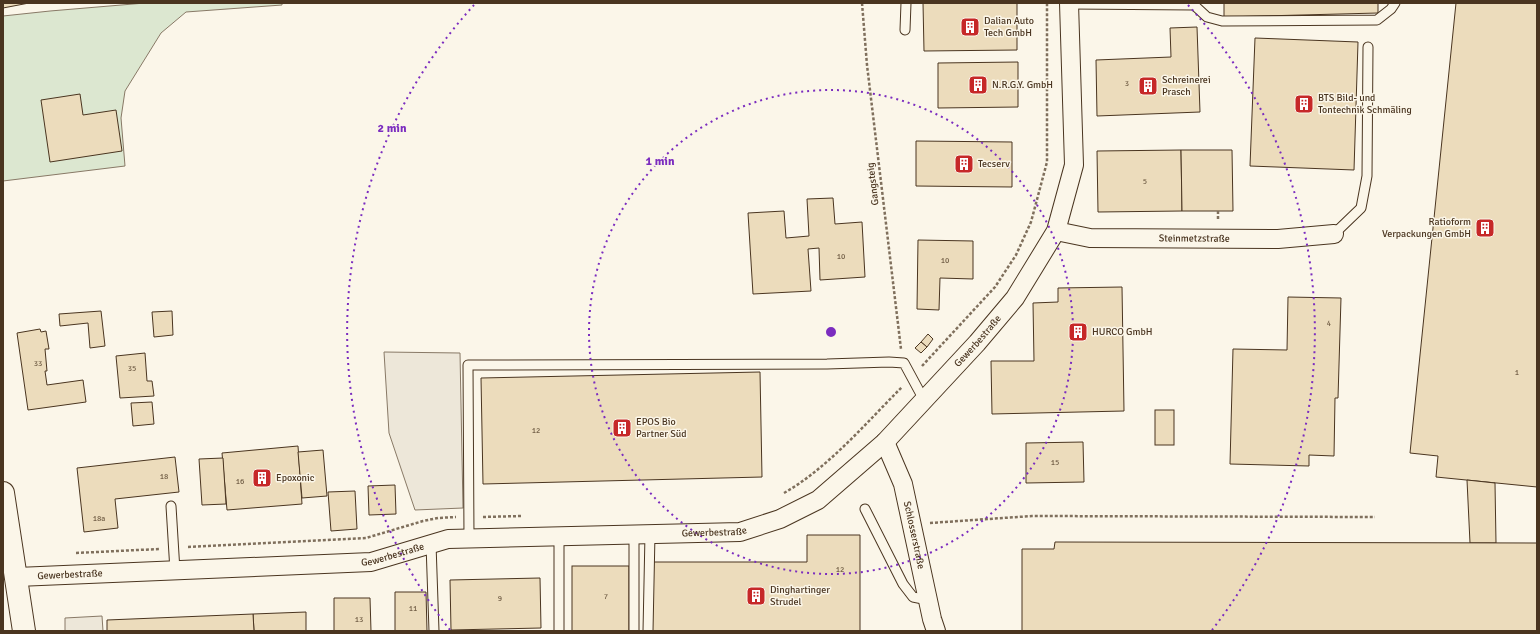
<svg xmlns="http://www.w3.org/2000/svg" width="1540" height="634" font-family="Signika,sans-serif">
<rect width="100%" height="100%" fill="#fbf6e9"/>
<path fill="#dce7d0" stroke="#887966" d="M 145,3 L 282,3 L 282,5 L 186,12 L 161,33 L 125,91 L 121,118 L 125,166 L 3,181 L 3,16 L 50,11 Z"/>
<g fill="#ede7d9" stroke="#887966">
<path d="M 384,352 L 460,353 L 463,508 L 415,510 L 389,433 Z"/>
<path d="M 102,616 L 103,631 L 65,631 L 65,618 Z"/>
</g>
<g fill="#ecdcbc" stroke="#4a3520">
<path d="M 3,3 L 29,3 L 3,8 Z"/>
<path d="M 923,3 L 1017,3 L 1017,50 L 924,51 Z"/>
<path d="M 1224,3 L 1378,3 L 1378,13 L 1224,17 Z"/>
<path d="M 1456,3 L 1537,3 L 1537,487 L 1436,477 L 1438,456 L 1410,453 Z"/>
<path d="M 1197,27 L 1200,112 L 1097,116 L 1096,60 L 1171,57 L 1170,28 Z"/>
<path d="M 1255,38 L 1358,42 L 1354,170 L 1250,166 Z"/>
<path d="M 1018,62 L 1018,107 L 938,108 L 938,63 Z"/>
<path d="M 80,94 L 83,115 L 116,110 L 122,151 L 50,162 L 41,100 Z"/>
<path d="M 916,141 L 1012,142 L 1012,187 L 916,186 Z"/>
<path d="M 1181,150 L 1182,211 L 1098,212 L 1097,151 Z"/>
<path d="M 1181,150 L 1232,150 L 1233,211 L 1182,211 Z"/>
<path d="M 833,198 L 835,224 L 862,222 L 865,277 L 820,280 L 819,248 L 808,249 L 811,291 L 753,294 L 748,213 L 784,211 L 786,238 L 809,236 L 807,199 Z"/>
<path d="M 918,240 L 973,241 L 973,279 L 940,278 L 939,310 L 917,309 Z"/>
<path d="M 1122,287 L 1124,411 L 992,414 L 991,361 L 1034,361 L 1033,303 L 1058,302 L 1058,288 Z"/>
<path d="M 1288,297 L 1341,298 L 1338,398 L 1335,398 L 1334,456 L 1309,455 L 1309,466 L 1230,464 L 1233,349 L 1287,350 Z"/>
<path d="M 101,311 L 105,346 L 90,348 L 88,323 L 60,326 L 59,314 Z"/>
<path d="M 172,311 L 173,335 L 154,337 L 152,312 Z"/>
<path d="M 40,329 L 41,332 L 46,331 L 49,349 L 45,349 L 47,371 L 45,371 L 47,385 L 83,380 L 86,402 L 28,410 L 17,333 Z"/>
<path d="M 928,334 L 933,339 L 927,347 L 921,342 Z"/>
<path d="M 921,342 L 927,347 L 921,353 L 915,348 Z"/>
<path d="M 145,353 L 147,381 L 152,381 L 154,396 L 120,398 L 116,356 Z"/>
<path d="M 760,372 L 762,477 L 483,484 L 481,378 Z"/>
<path d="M 152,402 L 154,424 L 133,426 L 131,403 Z"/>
<rect x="1155" y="410" width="19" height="35"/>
<path d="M 1083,442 L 1084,482 L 1026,483 L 1026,443 Z"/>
<path d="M 298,446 L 302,504 L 227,510 L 222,453 Z"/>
<path d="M 323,450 L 327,496 L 302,498 L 298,452 Z"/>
<path d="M 175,457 L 179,492 L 115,499 L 118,528 L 84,532 L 77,468 Z"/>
<path d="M 223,458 L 226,504 L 202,505 L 199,459 Z"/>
<path d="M 1467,480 L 1495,483 L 1496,543 L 1470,543 Z"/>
<path d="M 395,485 L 396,514 L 369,515 L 368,486 Z"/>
<path d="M 355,491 L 357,529 L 331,531 L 328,492 Z"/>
<path d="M 807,535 L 860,535 L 860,631 L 652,631 L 652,562 L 807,562 Z"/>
<path d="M 1055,542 L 1537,543 L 1537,631 L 1022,631 L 1022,549 L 1054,549 Z"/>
<rect x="572" y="566" width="57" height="65"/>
<path d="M 540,578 L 541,628 L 451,630 L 450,580 Z"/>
<path d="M 395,592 L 426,592 L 427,631 L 395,631 Z"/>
<path d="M 334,598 L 370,598 L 371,631 L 334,631 Z"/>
<path d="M 306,612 L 306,631 L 254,631 L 253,614 Z"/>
<path d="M 253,614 L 254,631 L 107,631 L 107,620 Z"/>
</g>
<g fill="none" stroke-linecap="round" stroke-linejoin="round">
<g stroke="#4a3520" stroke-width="11">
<g id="lane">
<path d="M 1069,4 L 1194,5 L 1207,17 L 1222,21 L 1377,20 L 1391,9 L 1395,3"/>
<path d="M 905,30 L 906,3"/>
<path d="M 1334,234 L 1361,208 L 1367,176 L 1368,47"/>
<path d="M 171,506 L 175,571"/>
<path d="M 865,509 L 903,584 L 913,597 L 928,600"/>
<path d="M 634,534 L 634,631"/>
<path d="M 469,538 L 468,365 L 827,364 L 889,362 L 904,363 L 924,400"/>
<path d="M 431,544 L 434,631"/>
<path d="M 559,631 L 559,536"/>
<path d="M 648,631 L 650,534"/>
</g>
</g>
<g stroke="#4a3520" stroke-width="20">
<g id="street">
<path id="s1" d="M 1056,231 L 1090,238 L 1278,239 L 1334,234"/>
<path id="s2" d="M 885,442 L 903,484 L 932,619 L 936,631"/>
<path id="s3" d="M 17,577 L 371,562 L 448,539 L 740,532 L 780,519 L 818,500 L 885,442 L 977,343 L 1015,298 L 1056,231 L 1074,165 L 1069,3"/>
</g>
</g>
<g stroke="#4a3520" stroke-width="24">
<path id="secondary" d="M 3,493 L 24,631"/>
</g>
<g stroke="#7f6f5c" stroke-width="2.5" stroke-dasharray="3 2" stroke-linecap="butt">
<path d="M 862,3 L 867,65 L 901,349"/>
<path d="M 1218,211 L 1218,220"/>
<path d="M 922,366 L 995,287 L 1016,255 L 1031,222 L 1047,162 L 1047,3"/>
<path d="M 784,493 C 828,468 866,423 902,387"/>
<path d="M 483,517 L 522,516"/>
<path d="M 930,523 L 1032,516 L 1375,517"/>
<path d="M 188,547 L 366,538 L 423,521 L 438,518 L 456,517"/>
<path d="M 76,553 L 159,549"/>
</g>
<use href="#lane" stroke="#fbf6e9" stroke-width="9"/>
<use href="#street" stroke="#fbf6e9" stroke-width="18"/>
<use href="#secondary" stroke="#fbf6e9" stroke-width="22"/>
</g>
<g fill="none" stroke="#7b2cbf" stroke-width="2" stroke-dasharray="2 4">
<circle cx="831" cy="332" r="242"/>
<path d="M450 630A484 484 0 0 1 474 5M1188 5A484 484 0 0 1 1212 630"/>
</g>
<defs>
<g id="building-square" transform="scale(1)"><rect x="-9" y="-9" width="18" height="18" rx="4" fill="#c62828" stroke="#fbf6e9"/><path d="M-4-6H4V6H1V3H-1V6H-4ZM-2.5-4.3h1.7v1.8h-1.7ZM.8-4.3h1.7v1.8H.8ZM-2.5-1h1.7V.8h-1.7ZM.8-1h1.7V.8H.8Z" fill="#fff"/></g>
</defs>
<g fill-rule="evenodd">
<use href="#building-square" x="970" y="27"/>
<use href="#building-square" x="978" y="85"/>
<use href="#building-square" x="1148" y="86"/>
<use href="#building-square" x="1304" y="104"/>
<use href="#building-square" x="964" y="164"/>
<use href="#building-square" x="1485" y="228"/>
<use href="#building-square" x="1078" y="332"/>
<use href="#building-square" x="622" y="428"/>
<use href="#building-square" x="262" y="478"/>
<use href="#building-square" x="756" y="596"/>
</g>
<g text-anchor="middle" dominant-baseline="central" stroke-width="3" stroke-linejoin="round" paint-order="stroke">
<g font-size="8" fill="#725f47">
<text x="1127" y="83">3</text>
<text x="1145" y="181">5</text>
<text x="841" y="256">10</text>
<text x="945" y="260">10</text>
<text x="1329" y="323">4</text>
<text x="38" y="363">33</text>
<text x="132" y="368">35</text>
<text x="1517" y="372">1</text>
<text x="536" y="430">12</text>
<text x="1055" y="462">15</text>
<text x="164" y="476">18</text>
<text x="240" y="481">16</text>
<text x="99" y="518">18a</text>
<text x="840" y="569">12</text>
<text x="606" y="596">7</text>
<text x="500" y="598">9</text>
<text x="413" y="608">11</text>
<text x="359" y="619">13</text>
</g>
<g font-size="10" fill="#4a3520" stroke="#fbf6e9" text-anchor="start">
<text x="984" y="21">Dalian Auto<tspan x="984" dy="12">Tech GmbH</tspan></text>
<text x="1162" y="80">Schreinerei<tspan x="1162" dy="12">Prasch</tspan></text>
<text x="992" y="85">N.R.G.Y. GmbH</text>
<text x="1318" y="98">BTS Bild- und<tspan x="1318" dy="12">Tontechnik Schmäling</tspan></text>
<text x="978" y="164">Tecserv</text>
<text x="1471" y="222" text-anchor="end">Ratioform<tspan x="1471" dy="12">Verpackungen GmbH</tspan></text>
<text x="1092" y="332">HURCO GmbH</text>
<text x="636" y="422">EPOS Bio<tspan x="636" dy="12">Partner Süd</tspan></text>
<text x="276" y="478">Epoxonic</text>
<text x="770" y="590">Dinghartinger<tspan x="770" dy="12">Strudel</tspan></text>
</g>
<g font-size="10" fill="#4a3520" stroke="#fbf6e9">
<text transform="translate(873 184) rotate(-97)">Gangsteig</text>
<text stroke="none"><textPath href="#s1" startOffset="139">Steinmetzstraße</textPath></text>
<text stroke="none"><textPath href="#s3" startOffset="1037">Gewerbestraße</textPath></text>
<text stroke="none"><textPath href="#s3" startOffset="701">Gewerbestraße</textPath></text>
<text stroke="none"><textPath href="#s2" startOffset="98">Schlosserstraße</textPath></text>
<text stroke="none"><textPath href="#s3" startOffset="377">Gewerbestraße</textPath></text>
<text stroke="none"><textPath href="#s3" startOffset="53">Gewerbestraße</textPath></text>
</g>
</g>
<circle cx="831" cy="332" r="6" fill="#7b2cbf" stroke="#fbf6e9" stroke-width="2"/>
<g font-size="12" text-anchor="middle" font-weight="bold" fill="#7b2cbf" stroke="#fbf6e9" stroke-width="3" stroke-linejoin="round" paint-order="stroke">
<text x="392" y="132">2 min</text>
<text x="660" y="165">1 min</text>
</g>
<rect width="1540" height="634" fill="none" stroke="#4a3520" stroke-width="8"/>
</svg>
